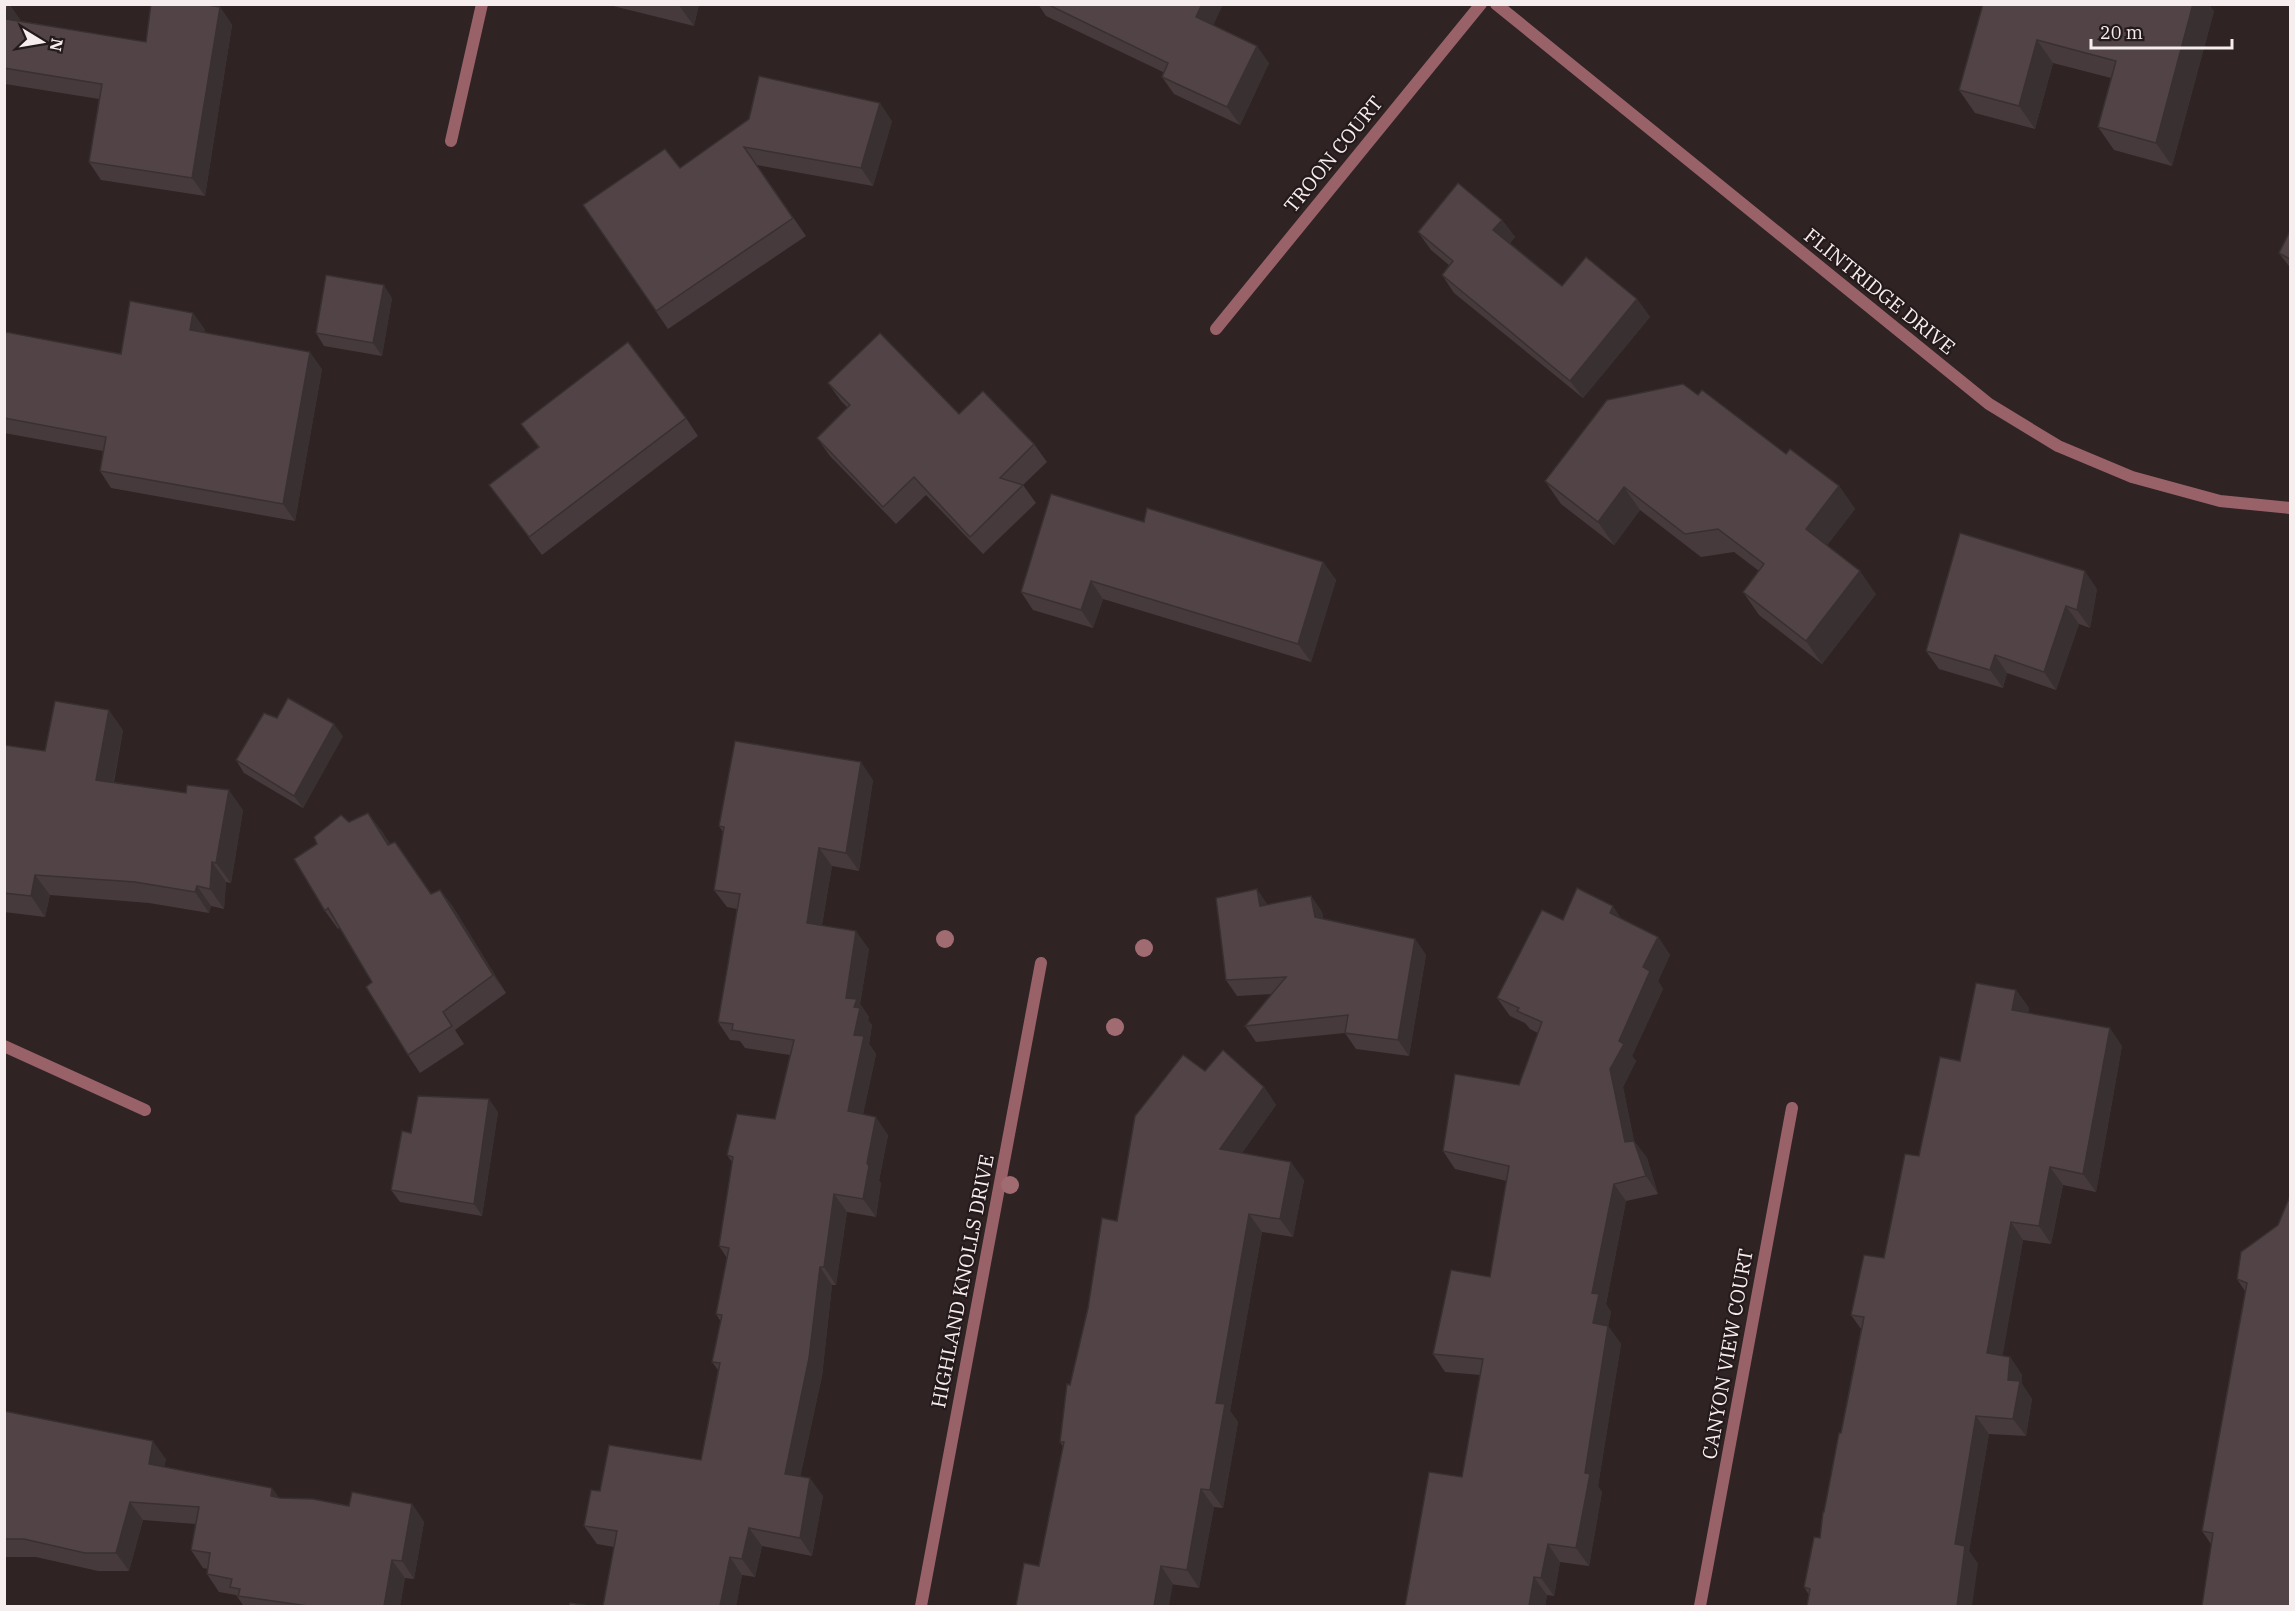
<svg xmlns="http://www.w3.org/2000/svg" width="2295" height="1611" font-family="'IBM Plex Serif',serif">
<rect width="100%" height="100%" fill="#2f2324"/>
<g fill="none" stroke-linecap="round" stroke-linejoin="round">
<g stroke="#996269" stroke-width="12">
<path d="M 1496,4 L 1989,404 L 2058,446 L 2132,477 L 2220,501 L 2290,508"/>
<path d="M 451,141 L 482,4"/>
<path d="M 1216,329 L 1481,4"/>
<path d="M 4,1046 L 145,1110"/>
<path d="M 921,1606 L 1041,963"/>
<path d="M 1700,1606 L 1792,1108"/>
</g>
</g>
<g fill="#a16b72">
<circle cx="945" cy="939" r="9"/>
<circle cx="1144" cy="948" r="9"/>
<circle cx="1115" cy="1027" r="9"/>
<circle cx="1010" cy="1185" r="9"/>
</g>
<g fill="#473a3c">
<path d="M 4,4 L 9,4 L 21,21 L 146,42 L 220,7 L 232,25 L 205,196 L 101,180 L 89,162 L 99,99 L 5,84 L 4,87 Z"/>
<path d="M 605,4 L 699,4 L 694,26 Z"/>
<path d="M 1038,4 L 1223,4 L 1213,25 L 1269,63 L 1240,125 L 1174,94 L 1162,77 L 1163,72 L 1046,16 Z"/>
<path d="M 1983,4 L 2214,11 L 2172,166 L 2114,150 L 2098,127 L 2111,78 L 2053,63 L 2035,129 L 1975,113 L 1959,90 Z"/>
<path d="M 749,119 L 892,121 L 873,186 L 757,165 L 806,236 L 668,329 L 583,205 L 680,168 Z"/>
<path d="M 1502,220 L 1515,237 L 1510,243 L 1562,286 L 1637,299 L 1650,317 L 1583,398 L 1454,293 L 1442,275 L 1449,265 L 1431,250 L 1418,232 Z"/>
<path d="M 2290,231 L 2290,267 L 2288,265 L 2279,253 Z"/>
<path d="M 392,298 L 382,356 L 324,346 L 316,333 Z"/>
<path d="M 193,313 L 205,330 L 204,332 L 322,369 L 295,521 L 111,488 L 100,471 L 103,451 L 4,433 L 4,339 L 121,354 Z"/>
<path d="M 828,383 L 959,414 L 1034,444 L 1047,462 L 1023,485 L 1036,503 L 983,554 L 926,495 L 896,524 L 830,456 L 817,438 L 848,408 L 841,401 Z"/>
<path d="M 1698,395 L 1786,454 L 1839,486 L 1855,509 L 1827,545 L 1876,594 L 1822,664 L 1759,615 L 1743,592 L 1759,571 L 1734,552 L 1701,557 L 1640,510 L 1614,545 L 1561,504 L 1545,481 Z"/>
<path d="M 686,418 L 698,436 L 542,555 L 489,485 L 538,447 L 521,424 Z"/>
<path d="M 1144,522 L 1323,562 L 1336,580 L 1311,662 L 1103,599 L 1093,628 L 1033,610 L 1021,592 Z"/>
<path d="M 2097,589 L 2090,628 L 2079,624 L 2056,690 L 2007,673 L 2003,688 L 1939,669 L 1926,651 Z"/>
<path d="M 277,718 L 343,736 L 303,808 L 244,773 L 236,760 Z"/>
<path d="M 123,730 L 114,782 L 243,810 L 231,883 L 226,882 L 224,909 L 211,906 L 209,913 L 149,903 L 50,895 L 45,917 L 4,912 L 4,745 L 45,751 Z"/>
<path d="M 873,780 L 859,871 L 832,866 L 822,925 L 869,949 L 860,1004 L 869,1017 L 868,1020 L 872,1025 L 869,1044 L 876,1054 L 863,1114 L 888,1135 L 879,1181 L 881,1183 L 876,1217 L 847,1212 L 836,1285 L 832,1285 L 822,1376 L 800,1477 L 823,1496 L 812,1556 L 762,1546 L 755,1577 L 742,1575 L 736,1606 L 603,1606 L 614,1547 L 597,1544 L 584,1526 L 600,1491 L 701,1460 L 718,1370 L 712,1362 L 721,1322 L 716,1314 L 727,1258 L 719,1246 L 732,1162 L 727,1155 L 775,1119 L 790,1055 L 745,1048 L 740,1041 L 730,1040 L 718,1022 L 737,909 L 727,907 L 714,890 L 723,832 L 719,826 Z"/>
<path d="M 349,822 L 381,830 L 390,844 L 431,894 L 440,890 L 453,907 L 506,993 L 455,1030 L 464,1044 L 420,1073 L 408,1055 L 372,982 L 340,927 L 338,929 L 325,911 Z"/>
<path d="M 1311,896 L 1322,912 L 1323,919 L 1415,939 L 1426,955 L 1409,1056 L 1356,1049 L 1345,1033 L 1256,1042 L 1245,1026 L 1272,994 L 1237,996 L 1226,980 L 1268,905 Z"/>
<path d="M 1622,919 L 1658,937 L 1670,955 L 1658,981 L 1663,989 L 1632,1056 L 1636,1061 L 1623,1087 L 1634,1141 L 1647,1158 L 1658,1194 L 1626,1201 L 1606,1304 L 1611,1312 L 1608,1326 L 1621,1344 L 1598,1486 L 1602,1492 L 1589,1566 L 1560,1562 L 1554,1596 L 1547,1595 L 1545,1606 L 1405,1606 L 1462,1477 L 1480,1375 L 1445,1372 L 1433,1354 L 1490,1277 L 1507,1181 L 1455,1169 L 1443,1151 L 1519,1085 L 1538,1033 L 1530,1029 L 1525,1023 L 1510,1016 L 1497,998 L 1563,920 Z"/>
<path d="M 2016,990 L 2029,1008 L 2028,1013 L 2122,1046 L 2096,1192 L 2063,1185 L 2051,1244 L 2023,1240 L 2002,1356 L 2010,1357 L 2022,1375 L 2022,1384 L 2032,1399 L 2026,1436 L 1989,1434 L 1969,1551 L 1978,1564 L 1809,1595 L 1804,1587 L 1820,1538 L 1861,1329 L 1851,1315 L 1884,1258 L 1919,1156 L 1960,1061 Z"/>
<path d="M 1205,1071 L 1264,1087 L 1276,1105 L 1242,1153 L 1304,1180 L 1293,1237 L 1262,1232 L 1230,1411 L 1238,1422 L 1223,1508 L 1214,1507 L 1199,1588 L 1039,1566 L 1063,1447 L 1060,1442 L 1070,1385 L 1117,1221 Z"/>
<path d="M 498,1112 L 482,1216 L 400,1202 L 391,1190 L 411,1133 Z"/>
<path d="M 2278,1225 L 2211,1544 L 2202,1531 L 2245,1291 L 2237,1279 Z"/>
<path d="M 4,1411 L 166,1459 L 164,1467 L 279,1498 L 349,1506 L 412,1504 L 424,1522 L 414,1579 L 405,1578 L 400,1606 L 246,1606 L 243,1605 L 236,1595 L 219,1592 L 207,1574 L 208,1569 L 203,1568 L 191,1550 L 196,1524 L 143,1520 L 129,1571 L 98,1571 L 36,1557 L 4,1557 Z"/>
</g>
<g fill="#393031">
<path d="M 8,4 L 9,4 L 21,21 L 5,19 Z"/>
<path d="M 678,4 L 699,4 L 694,26 Z"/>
<path d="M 1202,4 L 1223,4 L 1209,35 L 1196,17 Z"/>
<path d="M 2193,4 L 2209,4 L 2214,11 L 2172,166 L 2156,143 Z"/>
<path d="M 220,7 L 232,25 L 205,196 L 192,178 Z"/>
<path d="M 2037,40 L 2053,63 L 2035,129 L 2019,106 Z"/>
<path d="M 1257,46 L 1269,63 L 1240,125 L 1227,107 Z"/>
<path d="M 880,103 L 892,121 L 873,186 L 861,168 Z"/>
<path d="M 1502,220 L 1515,237 L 1506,248 L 1493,230 Z"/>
<path d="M 384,285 L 392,298 L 382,356 L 373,343 Z"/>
<path d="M 1637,299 L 1650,317 L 1583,398 L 1570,381 Z"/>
<path d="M 193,313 L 205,330 L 202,346 L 190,330 Z"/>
<path d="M 310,352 L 322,369 L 295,521 L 283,504 Z"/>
<path d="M 1839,486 L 1855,509 L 1822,552 L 1806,529 Z"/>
<path d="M 1624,487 L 1640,510 L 1614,545 L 1598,522 Z"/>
<path d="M 1323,562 L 1336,580 L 1311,662 L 1298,644 Z"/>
<path d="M 1860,571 L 1876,594 L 1822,664 L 1806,641 Z"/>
<path d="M 2085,571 L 2097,589 L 2090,628 L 2077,610 Z"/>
<path d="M 1091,581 L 1103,599 L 1093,628 L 1081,610 Z"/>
<path d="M 2066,606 L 2079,624 L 2056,690 L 2044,672 Z"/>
<path d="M 1995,655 L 2007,673 L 2003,688 L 1990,670 Z"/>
<path d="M 109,710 L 123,730 L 110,800 L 96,780 Z"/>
<path d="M 334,724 L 343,736 L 303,808 L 294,796 Z"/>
<path d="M 861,762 L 873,780 L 859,871 L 846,853 Z"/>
<path d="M 229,790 L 243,810 L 231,883 L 216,863 Z"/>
<path d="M 368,813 L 381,830 L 401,863 L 388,845 Z"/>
<path d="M 819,848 L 832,866 L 819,941 L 807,923 Z"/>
<path d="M 212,862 L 226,882 L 224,909 L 210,889 Z"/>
<path d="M 35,875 L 50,895 L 45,917 L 31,896 Z"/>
<path d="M 197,886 L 211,906 L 209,913 L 195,892 Z"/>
<path d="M 1257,889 L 1268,905 L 1260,906 Z"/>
<path d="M 440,890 L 453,907 L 506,993 L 493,975 Z"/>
<path d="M 1311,896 L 1322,912 L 1326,933 L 1315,917 Z"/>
<path d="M 1613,906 L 1625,924 L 1610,913 Z"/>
<path d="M 856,931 L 869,949 L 860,1004 L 869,1017 L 868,1020 L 872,1025 L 869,1044 L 876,1054 L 860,1129 L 848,1111 L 854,1035 L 846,998 Z"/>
<path d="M 1658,937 L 1670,955 L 1658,981 L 1663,989 L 1632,1056 L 1636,1061 L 1623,1087 L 1638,1160 L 1625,1142 L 1610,1069 L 1643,967 Z"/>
<path d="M 1415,939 L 1426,955 L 1409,1056 L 1398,1040 Z"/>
<path d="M 2016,990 L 2029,1008 L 2025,1028 L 2012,1010 Z"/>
<path d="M 2110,1028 L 2122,1046 L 2096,1192 L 2083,1174 Z"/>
<path d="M 1264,1087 L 1276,1105 L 1232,1167 L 1220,1149 Z"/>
<path d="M 489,1099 L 498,1112 L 482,1216 L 474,1204 Z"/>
<path d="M 876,1117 L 888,1135 L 879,1181 L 881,1183 L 876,1217 L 863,1199 L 867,1163 Z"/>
<path d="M 1634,1141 L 1647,1158 L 1658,1194 L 1646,1176 Z"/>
<path d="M 1291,1162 L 1304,1180 L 1293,1237 L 1280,1219 Z"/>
<path d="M 2050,1167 L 2063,1185 L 2051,1244 L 2039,1226 Z"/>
<path d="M 1614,1184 L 1626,1201 L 1606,1304 L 1611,1312 L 1608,1326 L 1621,1344 L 1598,1486 L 1602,1492 L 1589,1566 L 1576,1548 L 1585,1473 L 1593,1323 L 1592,1293 Z"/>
<path d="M 834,1194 L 847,1212 L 836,1285 L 824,1267 Z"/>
<path d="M 1249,1214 L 1262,1232 L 1230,1411 L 1238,1422 L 1223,1508 L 1210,1490 L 1216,1403 Z"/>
<path d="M 2011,1222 L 2023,1240 L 2000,1371 L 1987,1353 Z"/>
<path d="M 820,1267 L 832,1285 L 822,1376 L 797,1492 L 785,1474 Z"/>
<path d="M 2010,1357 L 2022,1375 L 2022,1384 L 2032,1399 L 2026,1436 L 2013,1419 L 2008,1380 Z"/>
<path d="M 1976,1416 L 1989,1434 L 1969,1551 L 1978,1564 L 1972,1606 L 1957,1606 L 1955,1544 Z"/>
<path d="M 153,1441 L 166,1459 L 161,1481 L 149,1464 Z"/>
<path d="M 810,1478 L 823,1496 L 812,1556 L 800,1538 Z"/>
<path d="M 272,1488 L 285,1505 L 271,1496 Z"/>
<path d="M 1201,1489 L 1214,1507 L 1199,1588 L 1187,1570 Z"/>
<path d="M 130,1502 L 143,1520 L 129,1571 L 116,1553 Z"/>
<path d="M 412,1504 L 424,1522 L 414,1579 L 402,1561 Z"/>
<path d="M 749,1528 L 762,1546 L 755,1577 L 742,1559 Z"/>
<path d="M 1548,1544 L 1560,1562 L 1554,1596 L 1541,1578 Z"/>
<path d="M 730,1557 L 742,1575 L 736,1606 L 720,1606 Z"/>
<path d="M 392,1560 L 405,1578 L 400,1606 L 384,1606 Z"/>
<path d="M 1161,1566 L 1173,1584 L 1169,1606 L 1154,1606 Z"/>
<path d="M 1534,1577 L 1547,1595 L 1545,1606 L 1529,1606 Z"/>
</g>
<g fill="#524446" stroke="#393031" stroke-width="1.5">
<path d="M 4,4 L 8,4 L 5,19 L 146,42 L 151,4 L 202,4 L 220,7 L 192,178 L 89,162 L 102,84 L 4,68 Z"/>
<path d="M 1047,4 L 1202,4 L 1196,17 L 1257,46 L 1227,107 L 1162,77 L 1168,63 Z"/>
<path d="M 1983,4 L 2193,4 L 2156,143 L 2098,127 L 2116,61 L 2037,40 L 2019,106 L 1959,90 Z"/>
<path d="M 759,76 L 880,103 L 861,168 L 744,147 L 793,218 L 656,311 L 583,205 L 665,149 L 680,168 L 749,119 Z"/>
<path d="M 1458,183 L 1502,220 L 1493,230 L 1562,286 L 1586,257 L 1637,299 L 1570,381 L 1442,275 L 1453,261 L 1418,232 Z"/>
<path d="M 2290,231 L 2290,259 L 2279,253 Z"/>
<path d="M 326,275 L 384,285 L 373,343 L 316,333 Z"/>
<path d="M 130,301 L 193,313 L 190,330 L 310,352 L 283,504 L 100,471 L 106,437 L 4,418 L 4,339 L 6,332 L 121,354 Z"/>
<path d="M 880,333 L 959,414 L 983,391 L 1034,444 L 1000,478 L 1023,485 L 970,537 L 914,477 L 883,507 L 817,438 L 850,405 L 828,383 Z"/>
<path d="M 628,342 L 686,418 L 529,537 L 489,485 L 539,447 L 521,424 Z"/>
<path d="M 1683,384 L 1698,395 L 1702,390 L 1786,454 L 1790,449 L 1839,486 L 1806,529 L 1860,571 L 1806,641 L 1743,592 L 1764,564 L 1718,529 L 1685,534 L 1624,487 L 1598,522 L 1545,481 L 1607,400 Z"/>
<path d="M 1051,494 L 1144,522 L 1147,508 L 1323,562 L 1298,644 L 1091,581 L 1081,610 L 1021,592 Z"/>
<path d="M 1960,533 L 2085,571 L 2077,610 L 2066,606 L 2044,672 L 1995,655 L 1990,670 L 1926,651 Z"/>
<path d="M 288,698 L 334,724 L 294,796 L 236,760 L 264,713 L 277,718 Z"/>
<path d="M 55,701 L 109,710 L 96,780 L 186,793 L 187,785 L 229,790 L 216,863 L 212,862 L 210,889 L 197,886 L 195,892 L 135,882 L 35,875 L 31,896 L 4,893 L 4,745 L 45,751 Z"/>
<path d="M 735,741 L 861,762 L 846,853 L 819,848 L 807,923 L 856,931 L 846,998 L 857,999 L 854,1007 L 860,1008 L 854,1035 L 864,1036 L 848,1111 L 876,1117 L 867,1163 L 869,1166 L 863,1199 L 834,1194 L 824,1267 L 820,1267 L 809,1358 L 785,1474 L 810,1478 L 800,1538 L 749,1528 L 742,1559 L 730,1557 L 720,1606 L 603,1606 L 617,1531 L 584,1526 L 591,1490 L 600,1491 L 609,1445 L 701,1460 L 720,1363 L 712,1362 L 722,1315 L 716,1314 L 729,1248 L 719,1246 L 733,1157 L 727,1155 L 737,1114 L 775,1119 L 794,1040 L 732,1030 L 733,1024 L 718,1022 L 740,894 L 714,890 L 724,827 L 719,826 Z"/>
<path d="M 368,813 L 388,845 L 395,842 L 431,894 L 440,890 L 493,975 L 443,1012 L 452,1026 L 408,1055 L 366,987 L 372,982 L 328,908 L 325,911 L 294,859 L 317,844 L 314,837 L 341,815 L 349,822 Z"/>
<path d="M 1577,888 L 1613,906 L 1610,913 L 1658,937 L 1643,967 L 1650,971 L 1619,1041 L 1624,1044 L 1610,1069 L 1625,1142 L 1634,1141 L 1646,1176 L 1614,1184 L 1592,1293 L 1599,1294 L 1593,1323 L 1608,1326 L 1585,1473 L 1590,1474 L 1576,1548 L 1548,1544 L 1541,1578 L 1534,1577 L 1529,1606 L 1405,1606 L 1429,1472 L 1462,1477 L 1483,1359 L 1433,1354 L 1451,1270 L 1490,1277 L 1509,1166 L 1443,1151 L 1455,1074 L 1519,1085 L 1542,1022 L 1517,1011 L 1519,1008 L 1497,998 L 1542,910 L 1563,920 Z"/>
<path d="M 1257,889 L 1260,906 L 1311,896 L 1315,917 L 1415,939 L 1398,1040 L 1345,1033 L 1348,1015 L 1245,1026 L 1286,977 L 1226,980 L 1216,898 Z"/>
<path d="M 1976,983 L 2016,990 L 2012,1010 L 2110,1028 L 2083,1174 L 2050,1167 L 2039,1226 L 2011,1222 L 1987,1353 L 2010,1357 L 2008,1380 L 2020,1381 L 2013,1419 L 1976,1416 L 1955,1544 L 1965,1546 L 1957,1606 L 1807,1606 L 1810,1589 L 1804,1587 L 1814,1537 L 1820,1538 L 1823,1512 L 1824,1512 L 1839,1433 L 1841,1433 L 1864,1317 L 1851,1315 L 1864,1255 L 1884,1258 L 1905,1154 L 1919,1156 L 1940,1057 L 1960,1061 Z"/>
<path d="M 1223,1050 L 1264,1087 L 1220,1149 L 1291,1162 L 1280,1219 L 1249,1214 L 1216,1403 L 1225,1404 L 1210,1490 L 1201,1489 L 1187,1570 L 1161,1566 L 1154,1606 L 1016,1606 L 1024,1563 L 1039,1566 L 1064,1442 L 1060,1442 L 1067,1384 L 1070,1385 L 1088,1308 L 1102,1218 L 1117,1221 L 1135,1116 L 1183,1055 L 1205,1071 Z"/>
<path d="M 418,1096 L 489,1099 L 474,1204 L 391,1190 L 402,1131 L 411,1133 Z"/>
<path d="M 2290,1196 L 2290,1606 L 2202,1606 L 2213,1533 L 2202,1531 L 2247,1283 L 2237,1279 L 2241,1252 L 2278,1225 Z"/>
<path d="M 4,1411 L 153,1441 L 149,1464 L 272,1488 L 271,1496 L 280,1498 L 313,1499 L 349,1506 L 352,1492 L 412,1504 L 402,1561 L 392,1560 L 384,1606 L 308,1606 L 238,1596 L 240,1589 L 230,1587 L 232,1579 L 207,1574 L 210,1553 L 191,1550 L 199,1507 L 130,1502 L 116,1553 L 85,1553 L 24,1539 L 4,1539 Z"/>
<path d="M 570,1603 L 590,1606 L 569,1606 Z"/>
</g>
<g text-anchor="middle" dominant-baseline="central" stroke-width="4.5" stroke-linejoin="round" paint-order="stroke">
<g font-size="20" fill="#f6edee" stroke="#251a1b">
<text transform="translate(1333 154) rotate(-51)">TROON COURT</text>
<text transform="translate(1880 291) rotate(39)">FLINTRIDGE DRIVE</text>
<text transform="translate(962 1281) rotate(-79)">HIGHLAND KNOLLS DRIVE</text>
<text transform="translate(1727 1354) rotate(-80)">CANYON VIEW COURT</text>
</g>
</g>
<rect width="2295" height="1611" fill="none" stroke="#f6edee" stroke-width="12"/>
<g transform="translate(42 42) rotate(101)" stroke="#251a1b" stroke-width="4.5" paint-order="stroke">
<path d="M0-4.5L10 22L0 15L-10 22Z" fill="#f6edee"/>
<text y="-9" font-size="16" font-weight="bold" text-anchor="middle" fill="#f6edee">N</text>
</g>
<path d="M2091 39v9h141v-9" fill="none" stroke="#f6edee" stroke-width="3"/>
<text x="2100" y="39" font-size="18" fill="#f6edee" stroke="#251a1b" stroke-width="4.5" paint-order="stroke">20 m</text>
</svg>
